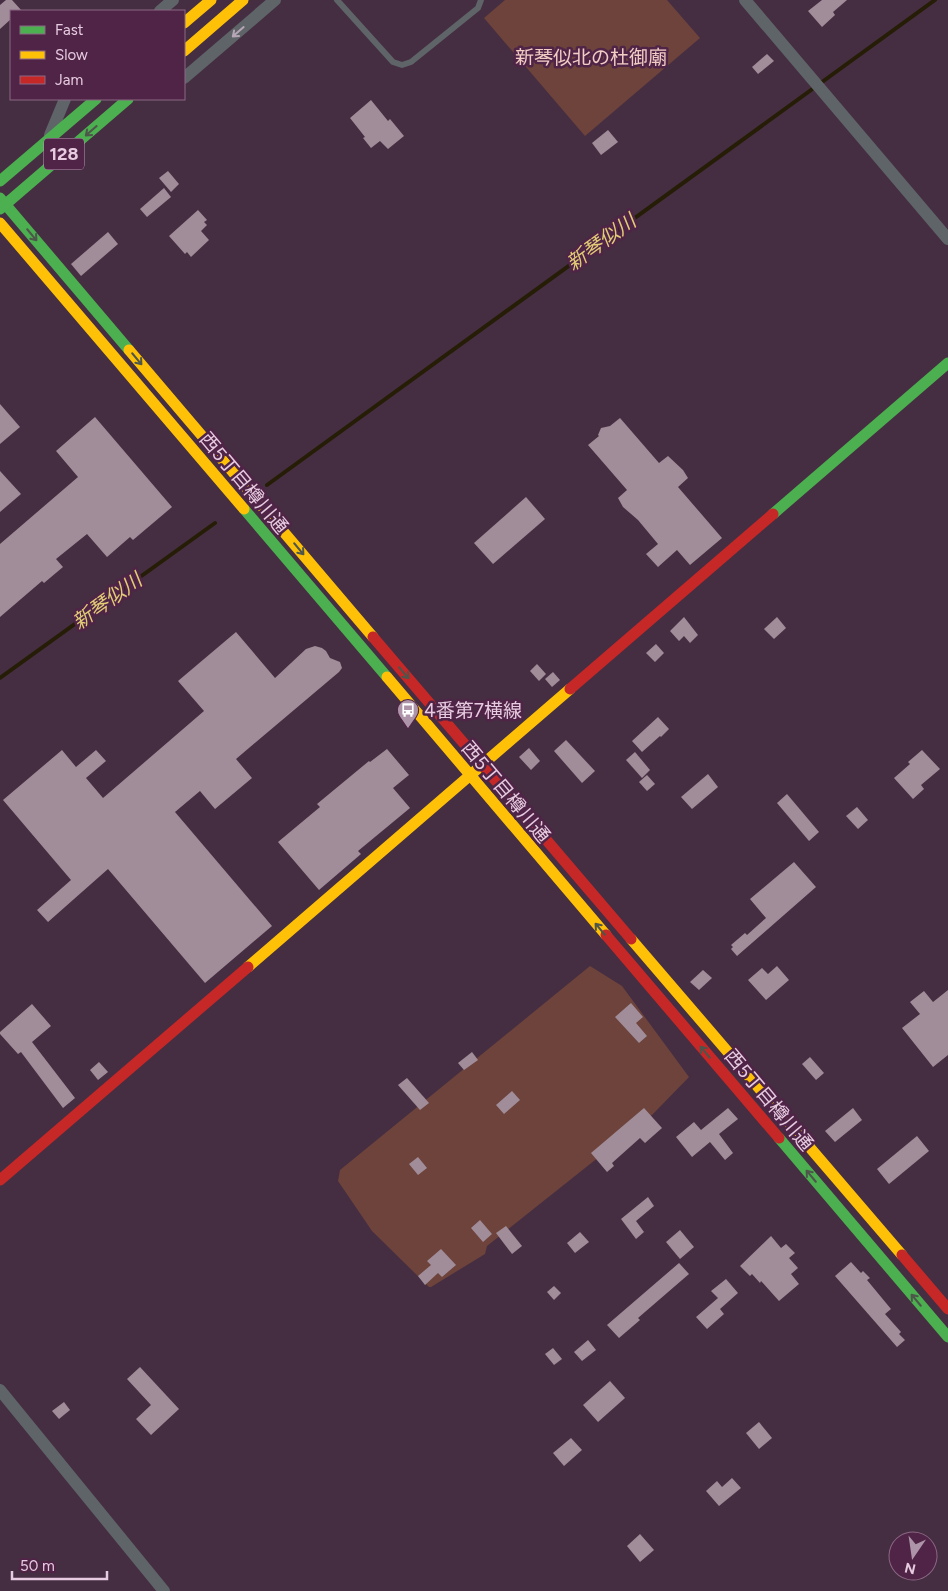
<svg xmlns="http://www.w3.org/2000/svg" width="948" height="1591" font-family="Figtree,'Noto Sans JP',sans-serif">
<rect width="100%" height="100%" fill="#452e41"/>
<g fill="#6d433c">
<path d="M 505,0 L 667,0 L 700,38 L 585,136 L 484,18 Z"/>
<path d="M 590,966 L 622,986 L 689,1077 L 653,1114 L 487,1246 L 485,1254 L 431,1287 L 429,1287 L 372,1231 L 338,1181 L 340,1170 Z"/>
</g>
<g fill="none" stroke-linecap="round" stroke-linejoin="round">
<g stroke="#261d06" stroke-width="4">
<path d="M 267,485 L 935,0"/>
<path d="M 0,678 L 215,523"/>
</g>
</g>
<g fill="#a18d99">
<path d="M 6,0 L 12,0 L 22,11 L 11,11 L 11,19 L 0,29 L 0,5 Z"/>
<path d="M 822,0 L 847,0 L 833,12 L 835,15 L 822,27 L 808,11 Z"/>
<path d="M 767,54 L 774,61 L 758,74 L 752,67 Z"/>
<path d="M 371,100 L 388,121 L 390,119 L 404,136 L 388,149 L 380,141 L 371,148 L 363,138 L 365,137 L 350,118 Z"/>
<path d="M 608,130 L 618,142 L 601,155 L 592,143 Z"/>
<path d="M 168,171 L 179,184 L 171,192 L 159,178 Z"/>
<path d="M 164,188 L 171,197 L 147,217 L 140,209 Z"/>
<path d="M 198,210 L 207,220 L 204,222 L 207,225 L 201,231 L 209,240 L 191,257 L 187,252 L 185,254 L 169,236 Z"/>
<path d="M 108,232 L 118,244 L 81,276 L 71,264 Z"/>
<path d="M 0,404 L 20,427 L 0,444 Z"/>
<path d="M 95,417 L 172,507 L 133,540 L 130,537 L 107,557 L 87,534 L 56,559 L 63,567 L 44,583 L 42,581 L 0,617 L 0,544 L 78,477 L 56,451 Z"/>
<path d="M 620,418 L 659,463 L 668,456 L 683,470 L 688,478 L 678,487 L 722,538 L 690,565 L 677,550 L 658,567 L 646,554 L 658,544 L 638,520 L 623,507 L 618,498 L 627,490 L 588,445 L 599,436 L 598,435 L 601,428 L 610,426 Z"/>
<path d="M 0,471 L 21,494 L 0,512 Z"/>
<path d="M 526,497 L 545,519 L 493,564 L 474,543 Z"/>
<path d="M 684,617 L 698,635 L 690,643 L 684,636 L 679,641 L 670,631 Z"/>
<path d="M 777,617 L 786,628 L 774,639 L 764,629 Z"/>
<path d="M 236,632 L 275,678 L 306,649 L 315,646 L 322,648 L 326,651 L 330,658 L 340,662 L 342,668 L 339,672 L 236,759 L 252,778 L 215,809 L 200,791 L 175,812 L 272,926 L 205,983 L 108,869 L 48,922 L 37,910 L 71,880 L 3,800 L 62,750 L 76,767 L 96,750 L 106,761 L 86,778 L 103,798 L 204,711 L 178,681 Z"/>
<path d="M 656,644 L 664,653 L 655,662 L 646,653 Z"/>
<path d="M 537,664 L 546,674 L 539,681 L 530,671 Z"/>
<path d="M 553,672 L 560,680 L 552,687 L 545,679 Z"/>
<path d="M 658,717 L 669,729 L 661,737 L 660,736 L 642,752 L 632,741 Z"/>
<path d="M 566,740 L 595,771 L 582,783 L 554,751 Z"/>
<path d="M 529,748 L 540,761 L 531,770 L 519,757 Z"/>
<path d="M 387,749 L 409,775 L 393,788 L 410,808 L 358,851 L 361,854 L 319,890 L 278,842 L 320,807 L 317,804 L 369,761 L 370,762 Z"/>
<path d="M 922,750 L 940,769 L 921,785 L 924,789 L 913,799 L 894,778 L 910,764 L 908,762 Z"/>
<path d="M 635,752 L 650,770 L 642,778 L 626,760 Z"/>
<path d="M 708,774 L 718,787 L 692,809 L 681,797 Z"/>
<path d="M 647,775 L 655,784 L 647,791 L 639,782 Z"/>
<path d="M 787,794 L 819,832 L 809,841 L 777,803 Z"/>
<path d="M 857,807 L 868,820 L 858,829 L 846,816 Z"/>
<path d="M 794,862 L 816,887 L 737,956 L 731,949 L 733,947 L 731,945 L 745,933 L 747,935 L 766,918 L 750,899 Z"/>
<path d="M 777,966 L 789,980 L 766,1000 L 748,980 L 762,968 L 768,974 Z"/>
<path d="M 703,970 L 712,978 L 699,990 L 690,982 Z"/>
<path d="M 948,990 L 948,1055 L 933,1067 L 902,1028 L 920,1014 L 910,1002 L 924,991 L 933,1002 Z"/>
<path d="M 631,1003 L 643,1017 L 636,1023 L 647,1036 L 639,1043 L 615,1017 Z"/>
<path d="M 32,1004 L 51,1026 L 32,1042 L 75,1098 L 63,1108 L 21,1052 L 18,1054 L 0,1034 L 0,1032 Z"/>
<path d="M 472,1052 L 478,1060 L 464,1070 L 458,1063 Z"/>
<path d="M 810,1057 L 824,1073 L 816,1080 L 802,1064 Z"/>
<path d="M 99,1062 L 108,1072 L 98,1080 L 90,1070 Z"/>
<path d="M 407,1078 L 429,1103 L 420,1110 L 398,1085 Z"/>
<path d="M 512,1091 L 520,1100 L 504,1114 L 496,1105 Z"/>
<path d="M 644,1108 L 662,1128 L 645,1143 L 640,1138 L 612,1163 L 614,1166 L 607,1172 L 591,1153 Z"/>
<path d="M 728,1108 L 738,1119 L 719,1134 L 733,1153 L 725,1160 L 710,1142 L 692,1157 L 676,1137 L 694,1122 L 701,1130 Z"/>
<path d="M 853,1108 L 862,1120 L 835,1142 L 825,1131 Z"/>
<path d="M 917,1136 L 929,1151 L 889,1184 L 877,1169 Z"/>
<path d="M 418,1157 L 427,1168 L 418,1175 L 409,1164 Z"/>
<path d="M 648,1197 L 654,1206 L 636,1221 L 644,1232 L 636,1239 L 621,1219 Z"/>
<path d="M 480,1220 L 492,1234 L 483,1242 L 471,1228 Z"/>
<path d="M 506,1226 L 522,1246 L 512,1254 L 496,1233 Z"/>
<path d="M 680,1230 L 694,1247 L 680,1259 L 666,1242 Z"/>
<path d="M 580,1232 L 589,1242 L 575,1253 L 567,1243 Z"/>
<path d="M 771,1236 L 781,1248 L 786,1244 L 795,1253 L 789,1258 L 798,1268 L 791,1274 L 799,1284 L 779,1301 L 761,1281 L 760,1283 L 752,1274 L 750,1276 L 740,1266 Z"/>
<path d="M 441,1249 L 456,1265 L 442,1277 L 438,1273 L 425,1285 L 418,1276 L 431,1265 L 427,1261 Z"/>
<path d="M 851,1262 L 861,1273 L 863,1271 L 870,1278 L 867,1280 L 891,1309 L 885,1314 L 901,1332 L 899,1334 L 905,1340 L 897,1347 L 835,1276 Z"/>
<path d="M 679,1263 L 689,1274 L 638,1318 L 640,1320 L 619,1338 L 607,1325 Z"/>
<path d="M 726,1279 L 738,1293 L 720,1309 L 724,1314 L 707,1329 L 696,1317 L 718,1298 L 711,1291 Z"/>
<path d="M 554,1286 L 561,1293 L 554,1300 L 547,1292 Z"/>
<path d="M 588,1340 L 596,1350 L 582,1361 L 574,1352 Z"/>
<path d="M 553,1348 L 562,1359 L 554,1365 L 545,1354 Z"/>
<path d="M 140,1367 L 179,1409 L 151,1435 L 136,1419 L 151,1405 L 127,1379 Z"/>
<path d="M 610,1381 L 625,1398 L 598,1422 L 583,1405 Z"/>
<path d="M 64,1402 L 70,1410 L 59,1419 L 52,1411 Z"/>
<path d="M 759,1422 L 772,1438 L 759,1449 L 746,1433 Z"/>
<path d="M 571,1438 L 582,1450 L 564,1466 L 553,1453 Z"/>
<path d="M 732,1478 L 741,1488 L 719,1506 L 706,1491 L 717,1481 L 722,1487 Z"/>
<path d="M 640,1534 L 654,1550 L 640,1562 L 627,1546 Z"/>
</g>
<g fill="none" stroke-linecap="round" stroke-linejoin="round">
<path stroke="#5e6468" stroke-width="6" d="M 337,0 L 393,62 L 402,65 L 411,62 L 478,8 L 481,0"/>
<g stroke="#5e6468" stroke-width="12">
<path d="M 745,0 L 948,239"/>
<path d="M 160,11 L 173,0"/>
<path d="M 184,78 L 275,0"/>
<path d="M 50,135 L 65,99"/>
<path d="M 0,1390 L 164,1591"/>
</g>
<g stroke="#4caf50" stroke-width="11">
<path d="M 0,181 L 96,99"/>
<path d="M 0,198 L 129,350"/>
<path d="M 0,209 L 128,99"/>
<path d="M 244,509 L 387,677"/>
<path d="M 773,514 L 948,363"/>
<path d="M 779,1138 L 948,1337"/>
</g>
<g stroke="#ffc107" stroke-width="11">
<path d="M 184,23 L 211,0"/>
<path d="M 184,51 L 243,0"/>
<path d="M 0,223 L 244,509"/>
<path d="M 129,350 L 373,637"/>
<path d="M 387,677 L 606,935"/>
<path d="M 631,939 L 902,1255"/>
<path d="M 248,967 L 570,689"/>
</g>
<g stroke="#c62828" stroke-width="11">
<path d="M 373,637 L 631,939"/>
<path d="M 570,689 L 773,514"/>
<path d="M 606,935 L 779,1138"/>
<path d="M 0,1180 L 248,967"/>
<path d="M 902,1255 L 948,1309"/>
</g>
</g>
<defs><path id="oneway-shaft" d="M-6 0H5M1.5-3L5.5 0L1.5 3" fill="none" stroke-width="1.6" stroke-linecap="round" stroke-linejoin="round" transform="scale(1.25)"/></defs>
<use stroke="#b7a7b6" href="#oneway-shaft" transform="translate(238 32) rotate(139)"/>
<g stroke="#4e554a">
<use href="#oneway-shaft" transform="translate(91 131) rotate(139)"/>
<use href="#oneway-shaft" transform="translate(32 235) rotate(50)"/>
<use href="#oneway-shaft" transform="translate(137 359) rotate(50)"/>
<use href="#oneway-shaft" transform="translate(299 549) rotate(50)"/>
<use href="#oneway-shaft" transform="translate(404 673) rotate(50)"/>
<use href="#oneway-shaft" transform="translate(600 929) rotate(-130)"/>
<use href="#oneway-shaft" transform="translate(705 1052) rotate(-130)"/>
<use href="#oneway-shaft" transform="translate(811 1176) rotate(-130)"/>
<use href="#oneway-shaft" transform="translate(916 1300) rotate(-130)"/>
</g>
<defs>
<g id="bus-pin" transform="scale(1.125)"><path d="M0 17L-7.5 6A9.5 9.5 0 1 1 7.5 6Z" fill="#ae94a8" stroke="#4f2447"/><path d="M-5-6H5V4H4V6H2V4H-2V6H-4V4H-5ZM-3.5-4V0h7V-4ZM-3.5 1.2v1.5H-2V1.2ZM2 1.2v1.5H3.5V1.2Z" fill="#fff"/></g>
</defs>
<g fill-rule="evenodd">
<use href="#bus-pin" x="408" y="710"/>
</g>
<g text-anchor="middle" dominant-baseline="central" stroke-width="5" stroke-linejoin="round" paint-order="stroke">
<rect fill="#4f2447" stroke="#b999b2" stroke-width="1" x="44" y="138.5" width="40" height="31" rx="4"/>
<g font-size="18" font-weight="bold" fill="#e7cbe0">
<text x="64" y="154">128</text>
</g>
<g font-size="19" fill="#f2cdc4" stroke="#4f2447">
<text x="591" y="57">新琴似北の杜御廟</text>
</g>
<g font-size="19" fill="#e7cbe0" stroke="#4f2447">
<text transform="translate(244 483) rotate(50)">西5丁目樽川通</text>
<text transform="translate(506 792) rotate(50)">西5丁目樽川通</text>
<text transform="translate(769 1100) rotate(50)">西5丁目樽川通</text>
</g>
<g font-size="19" fill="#e7cbe0" stroke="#4f2447" text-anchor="start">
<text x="424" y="710">4番第7横線</text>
</g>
<g font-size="20" font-style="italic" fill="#e2cc75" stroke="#4f2447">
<text transform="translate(601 242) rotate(-36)">新琴似川</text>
<text transform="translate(107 601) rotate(-36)">新琴似川</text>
</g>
</g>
<rect x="10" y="10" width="175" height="90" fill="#4f2447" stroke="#8c6784"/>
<rect x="20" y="26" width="25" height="8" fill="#4caf50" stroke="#8c6784"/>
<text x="55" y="35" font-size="15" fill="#e7cbe0">Fast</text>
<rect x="20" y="51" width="25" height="8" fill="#ffc107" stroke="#8c6784"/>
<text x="55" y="60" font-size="15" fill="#e7cbe0">Slow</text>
<rect x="20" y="76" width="25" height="8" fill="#c62828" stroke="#8c6784"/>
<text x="55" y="85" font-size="15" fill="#e7cbe0">Jam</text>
<g transform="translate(913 1556) rotate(193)"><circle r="24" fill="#4f2447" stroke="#8c6784"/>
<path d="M0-4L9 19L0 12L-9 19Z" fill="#ae94a8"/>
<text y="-8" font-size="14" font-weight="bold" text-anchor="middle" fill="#e7cbe0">N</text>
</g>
<path d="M12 1571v8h95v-8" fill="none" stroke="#e7cbe0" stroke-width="2.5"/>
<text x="20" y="1571" font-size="15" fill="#e7cbe0" stroke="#4f2447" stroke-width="4" paint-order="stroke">50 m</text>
</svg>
